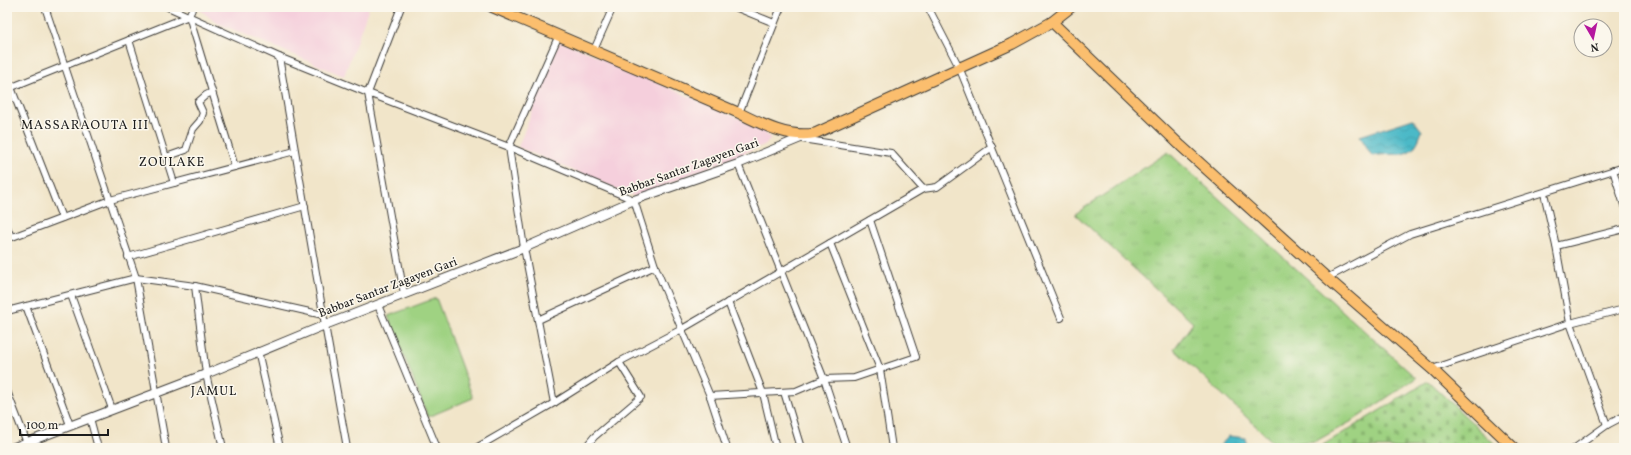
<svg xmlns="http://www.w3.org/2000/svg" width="1631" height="455" font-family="Vollkorn,serif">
<defs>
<pattern id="grass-tufts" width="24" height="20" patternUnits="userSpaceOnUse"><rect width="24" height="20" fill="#9fd282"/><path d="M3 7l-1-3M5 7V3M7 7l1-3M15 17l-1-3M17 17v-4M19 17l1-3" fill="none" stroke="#88b470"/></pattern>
<pattern id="cemetery-stones" width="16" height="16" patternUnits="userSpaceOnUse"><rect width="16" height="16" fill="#9fd282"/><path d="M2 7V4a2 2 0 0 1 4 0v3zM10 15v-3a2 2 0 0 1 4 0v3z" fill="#88b470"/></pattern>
<pattern id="water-waves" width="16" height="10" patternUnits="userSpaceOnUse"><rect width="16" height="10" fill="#4cb9c7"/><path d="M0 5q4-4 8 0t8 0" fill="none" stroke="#429eaa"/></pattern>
</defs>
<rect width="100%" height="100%" fill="#fbf7ec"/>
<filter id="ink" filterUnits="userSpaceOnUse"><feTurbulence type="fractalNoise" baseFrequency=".025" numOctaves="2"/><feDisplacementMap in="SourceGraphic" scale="8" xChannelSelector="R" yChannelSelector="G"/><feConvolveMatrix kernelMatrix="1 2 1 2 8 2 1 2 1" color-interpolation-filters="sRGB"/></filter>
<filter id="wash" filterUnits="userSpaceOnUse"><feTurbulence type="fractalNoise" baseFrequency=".012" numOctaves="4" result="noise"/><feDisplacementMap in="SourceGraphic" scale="16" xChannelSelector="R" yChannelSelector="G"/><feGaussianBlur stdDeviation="0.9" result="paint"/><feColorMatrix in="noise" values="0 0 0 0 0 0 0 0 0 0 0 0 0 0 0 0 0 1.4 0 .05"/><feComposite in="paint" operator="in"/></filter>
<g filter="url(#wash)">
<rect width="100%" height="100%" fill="#f1e5c9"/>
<g fill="#f5cfdc">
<path d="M 200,7 L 369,7 L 344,76 L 215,22 L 199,9 Z"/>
<path d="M 560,40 L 761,128 L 771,139 L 764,145 L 636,197 L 518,147 Z"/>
</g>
<path fill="url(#grass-tufts)" stroke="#5e774f" d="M 1168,152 L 1416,378 L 1354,420 L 1316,441 L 1276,445 L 1174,349 L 1193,323 L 1075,214 Z"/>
<path fill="url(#cemetery-stones)" stroke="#5e774f" d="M 1428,381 L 1499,448 L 1324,448 L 1323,445 Z"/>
<path fill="#9fd282" stroke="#5e774f" d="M 436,298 L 473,398 L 428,417 L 388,316 Z"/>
<g fill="url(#water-waves)" stroke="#346a72">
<path d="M 1413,119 L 1422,131 C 1412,163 1398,151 1372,156 L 1360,136 Z"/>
<path d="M 1229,436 L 1245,438 L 1248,448 L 1218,448 Z"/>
</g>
</g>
<g filter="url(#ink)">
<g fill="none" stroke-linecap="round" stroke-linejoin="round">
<g stroke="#3c3a36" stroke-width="8">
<g id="minor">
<path d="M 45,7 L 136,278 L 166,448"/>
<path d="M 168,7 L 279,57 L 368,93 L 509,147 L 634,200 L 655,266 L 710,396 L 727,448"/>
<path d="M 193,7 L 189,16 L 235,167"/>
<path d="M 401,7 L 368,93 L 404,294"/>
<path d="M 735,7 L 774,23"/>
<path d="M 928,7 L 959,67 L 1061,318"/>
<path d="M 129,40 L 174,183"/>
<path d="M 594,50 L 613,7"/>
<path d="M 279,57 L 325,325 L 347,448"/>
<path d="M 7,77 L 62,218"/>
<path d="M 7,89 L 189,16"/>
<path d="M 739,113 L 781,7"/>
<path d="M 802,139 L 891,153 L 923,189"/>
<path d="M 166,157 L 186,150 L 193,129 L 200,121 L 203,113 L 198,102 L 206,95 L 212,92"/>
<path d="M 738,164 L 824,379 L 847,448"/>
<path d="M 1613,170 L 1624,205"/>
<path d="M 1544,193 L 1556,246 L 1570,323 L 1607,425"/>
<path d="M 7,227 L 11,237"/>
<path d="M 7,239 L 110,200 L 295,151"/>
<path d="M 830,243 L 880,369 L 892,448"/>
<path d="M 1556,246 L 1624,229"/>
<path d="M 128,257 L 305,206"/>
<path d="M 1327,278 L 1410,234 L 1624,167"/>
<path d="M 195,286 L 206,374 L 223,448"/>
<path d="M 71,295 L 112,409"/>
<path d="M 728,302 L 763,393 L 776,448"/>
<path d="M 378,305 L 437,448"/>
<path d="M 26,306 L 70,425"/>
<path d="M 7,311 L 136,278 L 195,286 L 323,315"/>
<path d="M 538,320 L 655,266"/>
<path d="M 258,351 L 280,448"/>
<path d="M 1432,369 L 1570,323 L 1624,309"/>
<path d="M 7,391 L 29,448"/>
<path d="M 784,392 L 801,448"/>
<path d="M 710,396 L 796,391 L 824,379 L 854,378 L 916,357 L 870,220"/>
<path d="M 554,403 L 524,248 L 509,147 L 559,35"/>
<path d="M 90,418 L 98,448"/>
<path d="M 476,448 L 554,403 L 619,362 L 682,329 L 923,189 L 937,187 L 992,147"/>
<path d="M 585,448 L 594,437 L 641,397 L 619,362"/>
<path d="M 1575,448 L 1607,425 L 1624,416"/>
</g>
</g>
<g stroke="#3c3a36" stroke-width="10">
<path id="tertiary" d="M 12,448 L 206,374 L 325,325 L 524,248 L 634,200 L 738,164 L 808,135"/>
</g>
<g stroke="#3c3a36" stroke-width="12">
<path id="primary" d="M 1052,22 L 1181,146 L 1327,278 L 1432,369 L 1514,448"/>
</g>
<g stroke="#3c3a36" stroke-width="12">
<path id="trunk" d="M 492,7 L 739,113 C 761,124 790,139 816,133 L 1012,44 L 1052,22 L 1071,7"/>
</g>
<use href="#minor" stroke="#fff" stroke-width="6"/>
<use href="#tertiary" stroke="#fff" stroke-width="8"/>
<use href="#primary" stroke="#fbbe6e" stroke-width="10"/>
<use href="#trunk" stroke="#fbbe6e" stroke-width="10"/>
</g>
</g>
<g text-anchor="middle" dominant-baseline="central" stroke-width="3" stroke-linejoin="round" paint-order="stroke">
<g font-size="12" fill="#1c1c1c" stroke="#fbf7ec">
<text transform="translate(689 168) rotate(-20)">Babbar Santar Zagayen Gari</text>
<text transform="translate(388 288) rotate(-21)">Babbar Santar Zagayen Gari</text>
</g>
<g font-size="13" letter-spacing="1" fill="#1c1c1c" stroke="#fbf7ec">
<text x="85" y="126">MASSARAOUTA III</text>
<text x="172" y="163">ZOULAKE</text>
<text x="214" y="392">JAMUL</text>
</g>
</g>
<rect width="1631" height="455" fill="none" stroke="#fbf7ec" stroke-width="24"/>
<g transform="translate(1593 38) rotate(171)"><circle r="19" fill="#fbf7ec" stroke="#a29f99"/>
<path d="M0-3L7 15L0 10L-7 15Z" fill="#b5179e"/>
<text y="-6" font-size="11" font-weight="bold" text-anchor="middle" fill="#1c1c1c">N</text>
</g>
<path d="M20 429v6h88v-6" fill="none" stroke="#1c1c1c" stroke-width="2"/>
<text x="26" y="429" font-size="12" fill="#1c1c1c" stroke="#fbf7ec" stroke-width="3" paint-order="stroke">100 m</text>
</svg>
